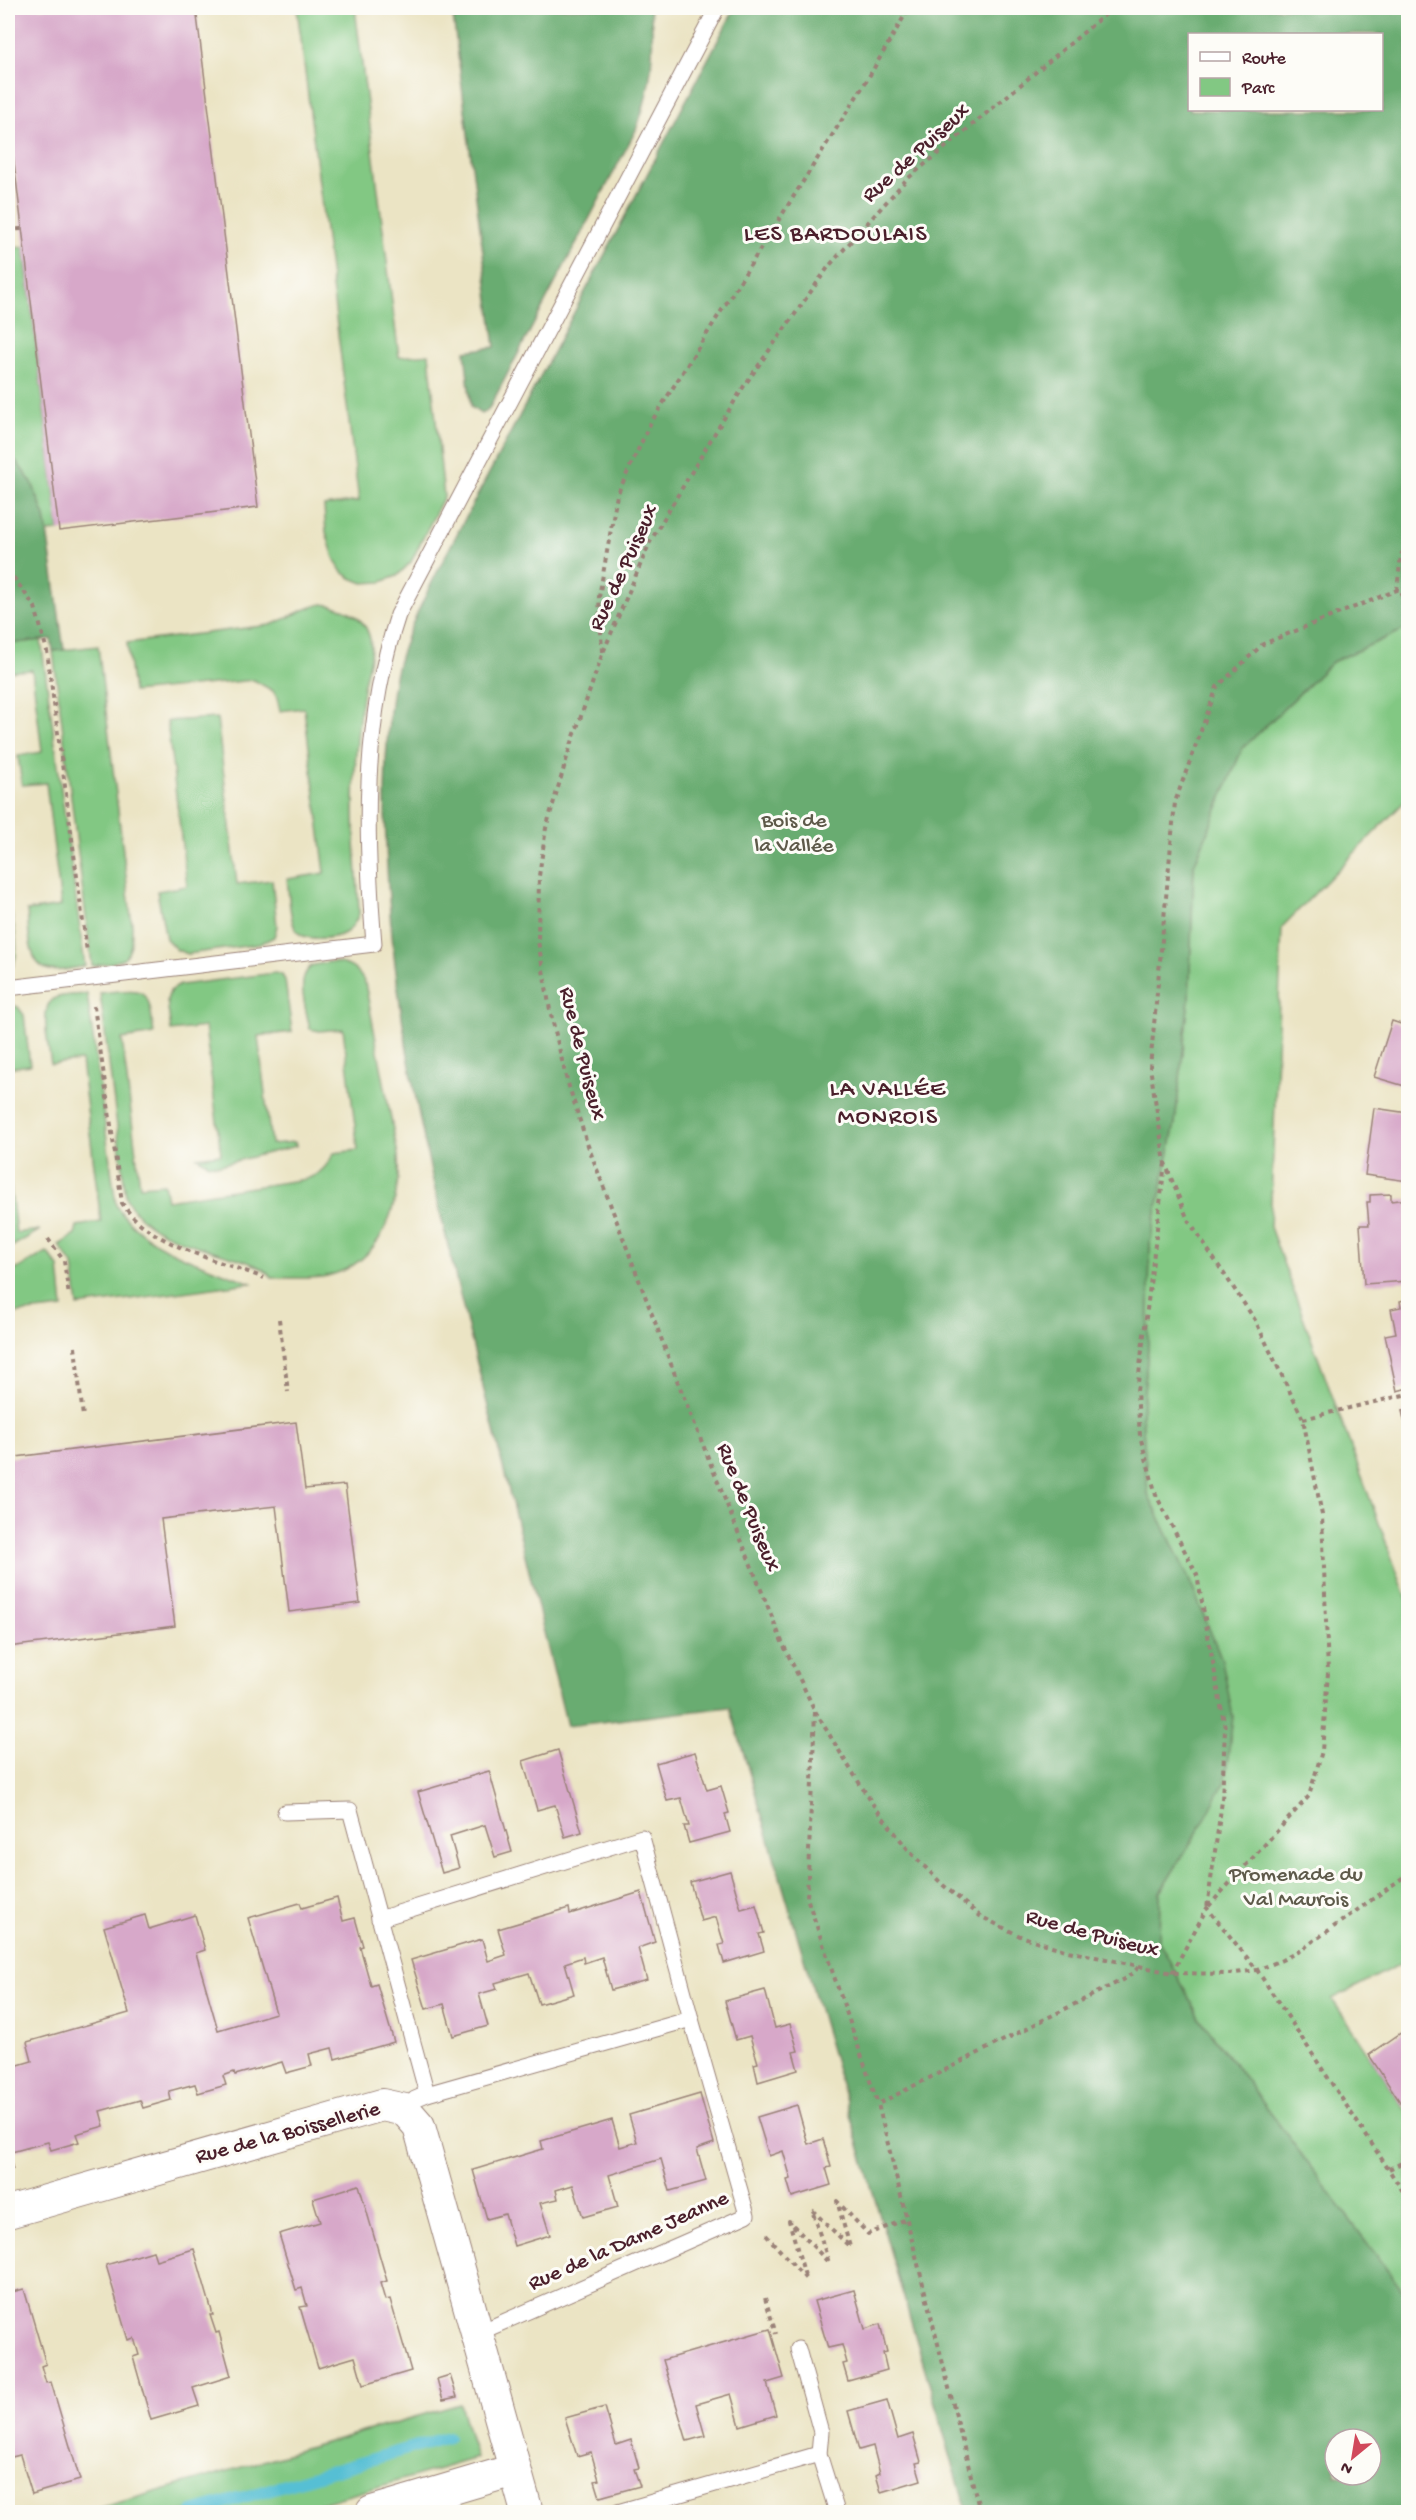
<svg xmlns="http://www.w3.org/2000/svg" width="1416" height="2520" font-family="'Gochi Hand',sans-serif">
<rect width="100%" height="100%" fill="#fdfcf7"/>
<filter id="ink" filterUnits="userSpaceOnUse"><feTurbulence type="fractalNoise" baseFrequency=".0167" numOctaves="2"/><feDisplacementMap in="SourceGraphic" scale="12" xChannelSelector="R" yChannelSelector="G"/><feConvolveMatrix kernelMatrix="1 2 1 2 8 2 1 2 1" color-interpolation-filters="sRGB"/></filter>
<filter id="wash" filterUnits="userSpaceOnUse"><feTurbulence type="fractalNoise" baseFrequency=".008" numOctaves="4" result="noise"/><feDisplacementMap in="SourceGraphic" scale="24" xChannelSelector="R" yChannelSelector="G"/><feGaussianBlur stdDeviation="1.35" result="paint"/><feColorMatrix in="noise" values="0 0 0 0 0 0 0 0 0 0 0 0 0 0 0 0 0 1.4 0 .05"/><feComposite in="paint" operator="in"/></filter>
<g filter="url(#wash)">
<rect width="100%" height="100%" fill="#ebe4c4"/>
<g fill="#82c883" stroke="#667457" stroke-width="1.5">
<path d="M 297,8 L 355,8 L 399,357 L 429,354 L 444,496 L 411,562 L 397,576 L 381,582 L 363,583 L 351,578 L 341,571 L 334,558 L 326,532 L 324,506 L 359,501 Z"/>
<path d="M 24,247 L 59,531 L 47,532 L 45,517 L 32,483 L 8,450 L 8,248 Z"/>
<path d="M 323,604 C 343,607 362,614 369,635 C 375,652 365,673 363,689 C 357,729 354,769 354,808 C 354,843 358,879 359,914 C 356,921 352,929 345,933 C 335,939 303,942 296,930 C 289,920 289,891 287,879 L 325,873 L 304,708 L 280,711 L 277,698 L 273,691 L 254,680 L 133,692 L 127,643 L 270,625 C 289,619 303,607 323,604 Z"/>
<path d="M 1408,628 L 1408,798 L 1282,927 L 1270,1227 L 1408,1602 L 1407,1753 L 1408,1755 L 1408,1960 L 1332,1999 L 1408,2114 L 1408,2298 L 1199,2017 L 1159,1941 L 1160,1892 L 1203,1823 L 1222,1660 L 1188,1577 L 1148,1494 L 1142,1415 L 1148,1348 L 1150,1242 L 1175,1123 L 1189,998 L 1194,865 L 1242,749 L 1332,662 Z"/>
<path d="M 41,640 L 85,966 C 74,968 57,973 46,969 C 27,962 29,927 27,911 L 61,906 L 46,783 L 22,785 L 18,756 L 42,752 L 32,670 L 8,672 L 8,644 Z"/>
<path d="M 98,646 L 132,925 C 132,961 126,961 92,966 L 53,651 Z"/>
<path d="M 217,718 L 237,884 L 272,880 L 277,926 L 274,937 L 260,944 L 188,954 L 177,950 L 166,939 L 157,891 L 187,886 L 167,721 Z"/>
<path d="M 8,911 L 11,911 C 14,930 23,958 8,973 Z"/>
<path d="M 329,962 C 347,963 357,967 365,983 L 398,1155 C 401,1205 382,1263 327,1276 C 310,1280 289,1277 272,1278 C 263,1266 249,1263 236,1258 C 200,1246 142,1236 126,1197 L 100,993 C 148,988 148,986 154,1034 L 122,1039 L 140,1186 L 164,1184 L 167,1200 L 306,1179 C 321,1174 327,1166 334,1153 L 358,1150 L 343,1029 L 319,1031 L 310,1029 C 307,1012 293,975 314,965 C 318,964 325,963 329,962 Z"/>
<path d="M 275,973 L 282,975 L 285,980 L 292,1032 L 258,1036 L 271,1144 L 295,1142 L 296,1146 L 220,1165 L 209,1164 L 197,1157 L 221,1154 L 205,1027 L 171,1031 L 167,1000 L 170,991 L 180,985 Z"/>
<path d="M 87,994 L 116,1205 C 144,1250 204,1264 251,1283 L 78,1306 L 73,1265 L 59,1245 L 75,1235 L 77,1226 L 101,1222 L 81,1061 L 51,1064 C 49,1049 39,1008 53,999 C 62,994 77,995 87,994 Z"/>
<path d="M 8,1004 L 18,1007 L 24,1015 L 30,1065 L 8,1068 Z"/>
<path d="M 8,1167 L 16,1233 L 40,1230 L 8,1249 Z"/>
<path d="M 47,1252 L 59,1267 L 63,1308 L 8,1314 L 8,1274 Z"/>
<path d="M 460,2404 L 476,2458 L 292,2512 L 86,2512 Z"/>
</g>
<g fill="#69ac71" stroke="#5a664e" stroke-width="1.5" fill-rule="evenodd">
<path d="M 452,8 L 650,8 C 656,50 651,90 636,130 L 491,405 L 486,412 L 481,414 L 471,407 L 465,351 L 495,347 Z"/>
<path d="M 735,8 L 1408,8 L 1408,628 L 1332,662 L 1242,749 L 1194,865 L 1189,998 L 1175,1123 L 1150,1242 L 1148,1348 L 1142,1415 L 1148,1494 L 1188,1577 L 1222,1660 L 1233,1717 L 1225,1781 L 1203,1823 L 1160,1892 L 1159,1941 L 1199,2017 L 1408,2298 L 1408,2512 L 967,2512 L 730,1707 L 567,1726 C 535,1594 502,1463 469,1331 C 432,1184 397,1037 388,885 C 384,819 383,754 393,688 C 399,645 421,605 440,566 ZM 1382,34 L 1382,110 L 1190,110 L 1190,34 ZM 1335,2439 L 1371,2439 L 1371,2475 L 1335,2475 Z"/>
<path d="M 8,450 L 32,483 L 45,517 L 64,650 L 53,651 L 51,639 L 8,644 Z"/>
</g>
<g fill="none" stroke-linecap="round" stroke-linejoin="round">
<path stroke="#57bfd4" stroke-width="12" d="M 193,2512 L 448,2437"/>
</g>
<g id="blocks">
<g fill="#d7a8c9">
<path d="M 8,8 L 196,8 L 258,507 L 59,531 L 8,113 Z"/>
<path d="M 1408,1001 L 1408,1087 L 1374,1077 L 1392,1021 L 1401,1024 Z"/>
<path d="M 1374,1108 L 1408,1113 L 1408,1181 L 1365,1175 Z"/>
<path d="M 1391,1194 L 1391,1201 L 1408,1199 L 1408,1281 L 1364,1284 L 1360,1225 L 1369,1225 L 1367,1202 L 1370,1202 L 1370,1195 Z"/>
<path d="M 1408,1299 L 1408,1388 L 1397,1391 L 1385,1335 L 1396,1333 L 1391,1309 L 1401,1307 L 1400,1301 Z"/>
<path d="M 1408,1410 L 1408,1435 L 1402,1411 Z"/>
<path d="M 296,1422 L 305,1489 L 345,1485 L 360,1603 L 289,1612 L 276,1506 L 161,1519 L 175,1626 L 8,1647 L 8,1458 Z"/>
<path d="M 558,1750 L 582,1832 L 565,1837 L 555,1805 L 537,1810 L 523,1761 Z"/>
<path d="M 695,1752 L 707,1790 L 721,1786 L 729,1813 L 725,1814 L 730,1832 L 689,1843 L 684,1826 L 689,1826 L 681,1798 L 667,1801 L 656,1763 Z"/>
<path d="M 489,1771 L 512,1852 L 495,1857 L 485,1825 L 450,1836 L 459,1868 L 442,1873 L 418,1792 Z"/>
<path d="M 730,1871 L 741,1909 L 756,1905 L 764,1933 L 759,1934 L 764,1951 L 724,1963 L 719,1945 L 724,1944 L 716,1917 L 701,1921 L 690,1882 Z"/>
<path d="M 641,1892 L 655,1942 L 638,1948 L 647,1980 L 611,1990 L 602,1957 L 584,1963 L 583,1957 L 565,1963 L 574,1994 L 539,2004 L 529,1973 L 495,1983 L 497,1989 L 479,1994 L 488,2026 L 453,2036 L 444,2004 L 426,2009 L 411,1960 L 482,1939 L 488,1961 L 506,1955 L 498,1929 L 569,1908 L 570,1914 Z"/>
<path d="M 337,1898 L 343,1921 L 355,1918 L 363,1946 L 360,1947 L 371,1986 L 377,1984 L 394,2042 L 335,2059 L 332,2048 L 309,2054 L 312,2066 L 286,2073 L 282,2062 L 235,2075 L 234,2072 L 223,2076 L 226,2085 L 198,2093 L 195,2084 L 169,2091 L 171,2100 L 143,2108 L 140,2100 L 100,2111 L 104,2126 L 76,2134 L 79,2142 L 51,2150 L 48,2142 L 8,2153 L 13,2169 L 8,2171 L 8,2068 L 32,2061 L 27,2042 L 129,2013 L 104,1927 L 145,1915 L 149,1929 L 195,1915 L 205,1950 L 196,1953 L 218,2030 L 276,2013 L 248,1918 L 300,1903 L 302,1908 Z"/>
<path d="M 765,1990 L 775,2028 L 790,2024 L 798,2051 L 793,2052 L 798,2070 L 758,2082 L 754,2064 L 758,2063 L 750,2036 L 736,2040 L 725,2001 Z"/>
<path d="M 1408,2028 L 1408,2101 L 1402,2105 L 1369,2055 Z"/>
<path d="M 700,2094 L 714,2143 L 697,2149 L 706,2181 L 670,2191 L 661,2159 L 609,2175 L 618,2207 L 583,2217 L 573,2185 L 556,2190 L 558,2199 L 540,2203 L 550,2235 L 514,2246 L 505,2214 L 487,2219 L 473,2170 L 543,2149 L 541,2141 L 612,2120 L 620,2147 L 637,2142 L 629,2115 Z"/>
<path d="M 797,2105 L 808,2144 L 823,2139 L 831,2167 L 826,2168 L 831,2185 L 792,2197 L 787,2180 L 791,2179 L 783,2151 L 769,2156 L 757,2117 Z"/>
<path d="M 359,2185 L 387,2281 L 380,2283 L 385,2300 L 390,2299 L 411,2371 L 363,2385 L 355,2357 L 318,2368 L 300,2307 L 307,2306 L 302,2288 L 296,2290 L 279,2234 L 320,2222 L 313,2199 Z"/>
<path d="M 194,2249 L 213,2315 L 210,2315 L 216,2333 L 219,2332 L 231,2376 L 193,2388 L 199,2406 L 151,2420 L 133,2357 L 139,2355 L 134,2338 L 128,2340 L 106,2265 L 153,2251 L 156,2260 Z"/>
<path d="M 24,2289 L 46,2364 L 41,2366 L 46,2383 L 51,2382 L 80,2480 L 32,2494 L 20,2455 L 8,2458 L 8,2293 Z"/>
<path d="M 854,2290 L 865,2329 L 880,2324 L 887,2352 L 883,2353 L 887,2370 L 848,2381 L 843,2364 L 847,2363 L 842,2345 L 828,2348 L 814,2301 Z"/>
<path d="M 770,2329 L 784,2378 L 767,2383 L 776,2415 L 740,2426 L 731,2394 L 696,2404 L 705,2436 L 687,2441 L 663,2360 Z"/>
<path d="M 450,2375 L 457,2397 L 443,2400 L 437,2379 Z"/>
<path d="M 887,2400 L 898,2439 L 913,2434 L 921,2462 L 916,2463 L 921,2480 L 881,2492 L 876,2475 L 880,2473 L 873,2446 L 859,2450 L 848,2411 Z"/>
<path d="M 605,2407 L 616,2445 L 631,2440 L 639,2468 L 634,2469 L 640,2486 L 600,2497 L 595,2481 L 599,2480 L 591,2452 L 577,2456 L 565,2418 Z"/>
</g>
</g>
</g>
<g filter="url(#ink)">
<use href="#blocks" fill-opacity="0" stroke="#9a8278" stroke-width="1.5"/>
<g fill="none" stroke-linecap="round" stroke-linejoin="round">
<g stroke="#9a8278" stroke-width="17">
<g id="lane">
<path d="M 8,988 L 374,944 C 365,833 362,723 398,615 L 717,8"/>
<path d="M 285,1812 L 350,1810 L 427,2094"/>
<path d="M 379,1919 L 642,1837 L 691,2019"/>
<path d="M 405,2110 L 415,2099 L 427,2094 L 691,2019 L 747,2215 L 476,2334"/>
<path d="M 798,2349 L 821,2432 L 819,2454 L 837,2512"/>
<path d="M 618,2512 L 819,2454"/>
</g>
</g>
<g stroke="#9a8278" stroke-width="34">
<g id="street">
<path d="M 8,2212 L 382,2105 L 405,2110 L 419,2126 L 527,2512"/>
<path d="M 372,2512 L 514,2470"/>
</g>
</g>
<g stroke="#9a8278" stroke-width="4" stroke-dasharray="4.5 4.5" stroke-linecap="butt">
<path d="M 1113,8 L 906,180 L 829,266 L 744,386 L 713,436 L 650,542 L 602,655 L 568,754 L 546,828 L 539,876 L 538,941 L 550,1010 L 566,1077 L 587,1143 L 677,1380 L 782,1642 L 815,1711 L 846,1762 L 874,1806 L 910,1852 L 943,1885 L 980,1916 L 1020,1936 L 1068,1951 L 1172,1973 L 1229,1974 L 1257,1970 L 1282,1960 L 1301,1950 L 1408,1874"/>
<path d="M 8,230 L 22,229"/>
<path d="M 1408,543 L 1401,555 L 1397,590 L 1408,602"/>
<path d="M 8,570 L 35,607 L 47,651 L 87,952"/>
<path d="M 602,652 L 599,597 L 617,495 L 650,424 L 867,80 L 909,8"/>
<path d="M 94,1006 L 122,1203 C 149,1246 219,1260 264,1278"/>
<path d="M 1165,1163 L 1137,1391 L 1140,1436 L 1156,1495 L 1197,1575 L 1225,1728 L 1222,1801 L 1207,1908 L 1309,1796 L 1322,1751 L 1328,1673 L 1322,1515 L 1303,1419 L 1255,1320 L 1188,1220 L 1165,1163 L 1150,1067 L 1175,802 L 1217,687 L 1263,644 L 1397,590 L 1408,588"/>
<path d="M 48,1239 L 64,1261 L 69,1296"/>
<path d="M 279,1319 L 288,1392"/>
<path d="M 75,1347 L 83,1417"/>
<path d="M 1303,1419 L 1408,1394"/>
<path d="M 815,1712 L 807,1898 L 878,2104"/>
<path d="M 1172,1973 L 1207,1908 L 1257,1970 L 1408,2199"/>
<path d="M 1389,2169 L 1408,2160"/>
<path d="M 766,2235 L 806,2279 L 789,2221 L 829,2263 L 812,2210 L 850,2247 L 837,2201 L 868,2234 L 907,2219"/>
<path d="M 765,2298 L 776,2334"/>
<path d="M 580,2512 L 592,2509"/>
<path d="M 980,2512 L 878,2104 L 1128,1977 L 1139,1967"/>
</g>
<use href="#lane" stroke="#fff" stroke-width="15"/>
<use href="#street" stroke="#fff" stroke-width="32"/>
</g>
</g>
<g text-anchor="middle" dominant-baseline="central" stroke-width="6" stroke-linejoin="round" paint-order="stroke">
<g font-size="22" fill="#4a1f2b" stroke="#fdfcf7">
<text transform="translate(917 154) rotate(-42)">Rue de Puiseux</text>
<text transform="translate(625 568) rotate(-65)">Rue de Puiseux</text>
<text transform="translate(581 1054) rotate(76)">Rue de Puiseux</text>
<text transform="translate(747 1508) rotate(68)">Rue de Puiseux</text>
<text transform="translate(1092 1935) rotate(15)">Rue de Puiseux</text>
<text transform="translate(288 2134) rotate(-15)">Rue de la Boissellerie</text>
<text transform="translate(629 2242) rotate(-24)">Rue de la Dame Jeanne</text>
</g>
<g font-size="22" fill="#5e5a4a" stroke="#fdfcf7">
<text x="794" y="822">Bois de<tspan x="794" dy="25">la Vallée</tspan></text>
<text x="1296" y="1876">Promenade du<tspan x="1296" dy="25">Val Maurois</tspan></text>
</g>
<g font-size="24" letter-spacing="1.5" fill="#4a1f2b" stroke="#fdfcf7">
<text x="836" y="235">LES BARDOULAIS</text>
<text x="888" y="1090">LA VALLÉE<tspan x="888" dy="28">MONROIS</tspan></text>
</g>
</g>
<rect width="1416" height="2520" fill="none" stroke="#fdfcf7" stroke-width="30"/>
<rect x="1188" y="33" width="195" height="78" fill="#fdfcf7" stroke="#b5a4a5" stroke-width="1.5"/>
<rect x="1200" y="52" width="30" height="9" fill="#ffffff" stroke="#b5a4a5" stroke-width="1.5"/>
<text x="1242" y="63" font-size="18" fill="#4a1f2b">Route</text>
<rect x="1200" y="78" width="30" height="18" fill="#82c883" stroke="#b5a4a5" stroke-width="1.5"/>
<text x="1242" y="93" font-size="18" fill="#4a1f2b">Parc</text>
<g transform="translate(1353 2457) rotate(210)"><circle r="28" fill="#fdfcf7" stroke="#b5a4a5" stroke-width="1.5"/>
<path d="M0-4.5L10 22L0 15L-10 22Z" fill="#d1495b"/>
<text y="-9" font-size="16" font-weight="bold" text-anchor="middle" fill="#4a1f2b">N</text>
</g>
</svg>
